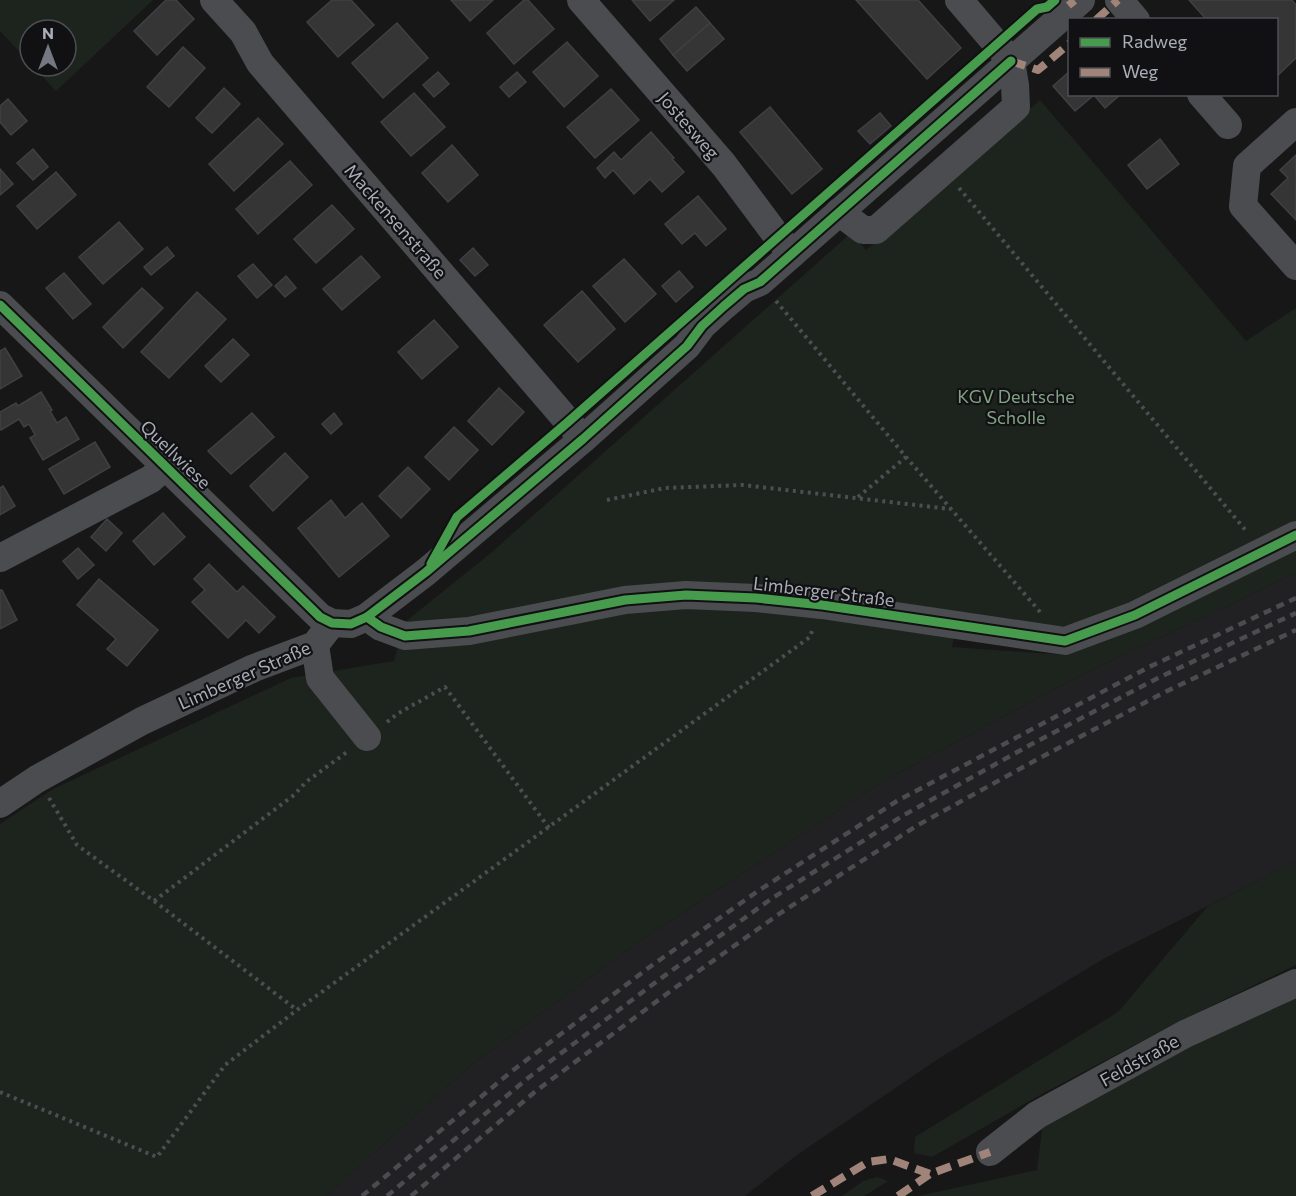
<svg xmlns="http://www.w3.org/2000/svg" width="1296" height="1196" font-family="Commissioner,sans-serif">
<rect width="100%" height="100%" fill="#171717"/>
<path fill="#212123" d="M 1296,573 L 1296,861 L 1105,958 L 941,1057 L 797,1155 L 745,1196 L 326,1196 L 471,1065 L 638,942 L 880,783 L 1079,676 Z"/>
<g fill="#1d241e">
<path d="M 0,0 L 153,0 L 56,91 L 33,66 L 66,66 L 66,30 L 30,30 L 30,63 L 0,31 Z"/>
<path d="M 1040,100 L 1246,341 L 1296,308 L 1296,524 L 1129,608 L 1065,632 L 957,616 L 952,647 L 1065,655 L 1296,547 L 1296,573 L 1079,676 L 880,783 L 638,942 L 471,1065 L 326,1196 L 0,1196 L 0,824 L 53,789 L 291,678 L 394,661 L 405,622 L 492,552 L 851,233 L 866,250 L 947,182 Z"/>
<path d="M 1296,861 L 1296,965 L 1182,1020 L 1040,1095 L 932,1157 L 914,1153 L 915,1137 L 1118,1012 L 1208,906 Z"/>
<path d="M 1296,993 L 1296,1196 L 918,1196 L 1037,1170 L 1043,1122 Z"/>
<path d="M 877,1177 L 888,1181 L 864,1196 L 842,1196 L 863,1181 Z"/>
</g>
<g fill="#353536" stroke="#3f4043" stroke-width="1.5">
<path d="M 166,0 L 176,0 L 194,19 L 157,55 L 134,31 Z"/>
<path d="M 332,0 L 351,0 L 374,25 L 338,57 L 307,22 Z"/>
<path d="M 451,0 L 493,0 L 470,21 Z"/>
<path d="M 524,0 L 528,0 L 554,29 L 514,64 L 487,33 Z"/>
<path d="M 632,0 L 674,0 L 650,21 Z"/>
<path d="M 856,0 L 918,0 L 961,48 L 927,79 Z"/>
<path d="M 1189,0 L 1292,0 L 1296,5 L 1296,58 L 1276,77 L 1276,20 L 1207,20 Z"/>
<path d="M 696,7 L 710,23 L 673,55 L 660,39 Z"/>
<path d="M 397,23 L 428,58 L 383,98 L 352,63 Z"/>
<path d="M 710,23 L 724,39 L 687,71 L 673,55 Z"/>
<path d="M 567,42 L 598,76 L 564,107 L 533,72 Z"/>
<path d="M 183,47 L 205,68 L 169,107 L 147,87 Z"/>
<path d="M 1070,71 L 1070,94 L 1121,94 L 1105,108 L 1094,95 L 1075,111 L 1053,86 Z"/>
<path d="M 438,72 L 449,84 L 434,97 L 423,85 Z"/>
<path d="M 517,72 L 526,82 L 509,97 L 500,87 Z"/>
<path d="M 224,88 L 240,104 L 212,133 L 196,118 Z"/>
<path d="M 611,89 L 639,120 L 595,158 L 567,127 Z"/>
<path d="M 414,93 L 445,127 L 411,156 L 381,122 Z"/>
<path d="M 8,99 L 27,121 L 11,135 L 0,122 L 0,106 Z"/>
<path d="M 770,107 L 822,169 L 792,194 L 740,132 Z"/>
<path d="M 880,113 L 891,126 L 870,144 L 858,131 Z"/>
<path d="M 258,118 L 283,144 L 234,191 L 209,164 Z"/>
<path d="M 651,132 L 674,158 L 672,159 L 684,172 L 662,192 L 650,179 L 634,194 L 613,170 L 605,178 L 597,168 L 614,152 L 621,160 Z"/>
<path d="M 1160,139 L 1179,164 L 1147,189 L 1128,165 Z"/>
<path d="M 452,145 L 478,175 L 448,202 L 422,173 Z"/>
<path d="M 33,149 L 48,167 L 33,180 L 17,163 Z"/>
<path d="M 1296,155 L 1296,220 L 1271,194 L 1288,178 L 1280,170 Z"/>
<path d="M 290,161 L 312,185 L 258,234 L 236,209 Z"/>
<path d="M 0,169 L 13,184 L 0,195 Z"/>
<path d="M 56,172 L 76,195 L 37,229 L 17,206 Z"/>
<path d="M 698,196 L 726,229 L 706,246 L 695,233 L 682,244 L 665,224 Z"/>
<path d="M 332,205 L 354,229 L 316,263 L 294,239 Z"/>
<path d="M 119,222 L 143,249 L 103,284 L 79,257 Z"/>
<path d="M 167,247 L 174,256 L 151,275 L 144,267 Z"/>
<path d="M 473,248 L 488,265 L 475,276 L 460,260 Z"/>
<path d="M 361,256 L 380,277 L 342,310 L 323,289 Z"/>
<path d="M 624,259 L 656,294 L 625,322 L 593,286 Z"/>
<path d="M 253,264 L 272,285 L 257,298 L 238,276 Z"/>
<path d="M 679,271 L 693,287 L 676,302 L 662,286 Z"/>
<path d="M 64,273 L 91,304 L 73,319 L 46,288 Z"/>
<path d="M 286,276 L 296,288 L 285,297 L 275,286 Z"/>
<path d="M 142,288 L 163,308 L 123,348 L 103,327 Z"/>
<path d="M 582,291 L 615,329 L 578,362 L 544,325 Z"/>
<path d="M 197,292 L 226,319 L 169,378 L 141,352 Z"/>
<path d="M 434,320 L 458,347 L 422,379 L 398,352 Z"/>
<path d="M 233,339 L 249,355 L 221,382 L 205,366 Z"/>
<path d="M 5,348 L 22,376 L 0,389 L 0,351 Z"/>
<path d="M 499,388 L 524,412 L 492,445 L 468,421 Z"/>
<path d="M 41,392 L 52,410 L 50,411 L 57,423 L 66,417 L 79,439 L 43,460 L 30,438 L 35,435 L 29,424 L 24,427 L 19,419 L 1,430 L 0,429 L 0,412 L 16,403 L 18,406 Z"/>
<path d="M 252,413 L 274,437 L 231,474 L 208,451 Z"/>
<path d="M 334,413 L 342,424 L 331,434 L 322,424 Z"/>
<path d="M 454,427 L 478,450 L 449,480 L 425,457 Z"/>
<path d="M 95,442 L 110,467 L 64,494 L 49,469 Z"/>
<path d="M 285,453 L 308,477 L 273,511 L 250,486 Z"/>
<path d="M 408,467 L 430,489 L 401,518 L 379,496 Z"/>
<path d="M 3,486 L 15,506 L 0,515 L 0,488 Z"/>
<path d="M 331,500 L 345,518 L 362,503 L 389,536 L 339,577 L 298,528 Z"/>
<path d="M 163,513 L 185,537 L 154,565 L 133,541 Z"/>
<path d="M 107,519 L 122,533 L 106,551 L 91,537 Z"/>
<path d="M 78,548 L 94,565 L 78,579 L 63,561 Z"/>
<path d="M 209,564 L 237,592 L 243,586 L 275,617 L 259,633 L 246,620 L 228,638 L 192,602 L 205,590 L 194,579 Z"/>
<path d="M 99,579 L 158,630 L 127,666 L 107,649 L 116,639 L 77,605 Z"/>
<path d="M 0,590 L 2,590 L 17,620 L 0,629 Z"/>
</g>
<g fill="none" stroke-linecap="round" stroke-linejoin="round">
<g stroke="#4d4e52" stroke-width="4" stroke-dasharray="3 4.5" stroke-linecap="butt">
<path d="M 959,188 L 1247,532"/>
<path d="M 776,301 L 906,457 L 1041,613"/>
<path d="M 858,497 L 906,457"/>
<path d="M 607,500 L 665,488 L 743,485 L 950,509"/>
<path d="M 387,722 L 397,714 L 445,687 L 549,828"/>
<path d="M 49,798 L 77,845 L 154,901 L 297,1010"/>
<path d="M 154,901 L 294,795 L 306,782 L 347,752"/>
<path d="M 0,1092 L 157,1157 L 225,1065 L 297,1010 L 810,637 L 813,628"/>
</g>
<g stroke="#4b4c50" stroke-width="28">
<path d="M 214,0 L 243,32 L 260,63 L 583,439"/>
<path d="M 581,0 L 724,165 L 777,236 L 792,254"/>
<path d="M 1119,0 L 1136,20"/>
<path d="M 1201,94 L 1228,125"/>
<path d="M 1296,122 L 1247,166 L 1243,206 L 1296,266"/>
<path d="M 839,212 L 863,230 L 876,230 L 1016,107 L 1015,85 L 1011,61 L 959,0"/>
<path d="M 0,305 L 320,617 L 332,623 L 351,624 L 367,617 L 426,572 L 583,439 L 687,346 L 702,326 L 724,306 L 744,289 L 760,282 L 1081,0"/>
<path d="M 0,558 L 151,479 L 165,466"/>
<path d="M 367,617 L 381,627 L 405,636 L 469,631 L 625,600 L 686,595 L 756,598 L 822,605 L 1065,641 L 1135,615 L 1296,535"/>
<path d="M 315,645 L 320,678 L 367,737"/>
<path d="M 0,804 L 37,779 L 142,721 L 254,668 L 315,645 L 332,623"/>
<path d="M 990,1152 L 1037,1115 L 1185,1034 L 1296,983"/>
</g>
<g stroke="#4b4c4f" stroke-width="4.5" stroke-dasharray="8 6" stroke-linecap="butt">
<path d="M 362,1196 L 512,1071 L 651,966 L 758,891 L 897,801 L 1149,667 L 1296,598"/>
<path d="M 387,1196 L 528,1078 L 660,979 L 771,899 L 904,815 L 1030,745 L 1158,678 L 1296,613"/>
<path d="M 411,1196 L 536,1091 L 676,987 L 782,912 L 918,825 L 1036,760 L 1165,692 L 1296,630"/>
</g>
<g stroke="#a18479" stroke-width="8" stroke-dasharray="15 8" stroke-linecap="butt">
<path d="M 1069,0 L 1074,6"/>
<path d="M 1096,20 L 1118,0"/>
<path d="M 1011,61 L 1038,70 L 1070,43"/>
<path d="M 812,1196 L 868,1162 L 889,1159 L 930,1174"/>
<path d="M 898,1196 L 930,1174 L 990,1152"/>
</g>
<g stroke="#111113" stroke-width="13">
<g id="cycleway">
<path d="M 0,305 L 320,617 L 332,623 L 351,624 L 367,617 L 426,572 L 583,439 L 687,346 L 702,326 L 724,306 L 744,289 L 760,282 L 1011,61"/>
<path d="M 431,564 L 457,517 L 568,422 L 1037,9 L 1047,7 L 1055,0"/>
<path d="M 367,617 L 381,627 L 405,636 L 469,631 L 625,600 L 686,595 L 756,598 L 822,605 L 1065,641 L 1135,615 L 1296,535"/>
</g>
</g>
<use href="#cycleway" stroke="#469c4c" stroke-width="9"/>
</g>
<g text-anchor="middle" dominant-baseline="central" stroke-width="4.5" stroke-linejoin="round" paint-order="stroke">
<g font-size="18" fill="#a8adb8" stroke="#111113">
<text transform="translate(689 125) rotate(49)">Jostesweg</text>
<text transform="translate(396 221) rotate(49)">Mackensenstraße</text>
<text transform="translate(176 454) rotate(44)">Quellwiese</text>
<text transform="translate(824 591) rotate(7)">Limberger Straße</text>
<text transform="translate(244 675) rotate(-24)">Limberger Straße</text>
<text transform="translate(1139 1060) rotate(-29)">Feldstraße</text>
</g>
<g font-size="18" fill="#7fa381" stroke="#111113">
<text x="1016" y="396">KGV Deutsche<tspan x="1016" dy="21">Scholle</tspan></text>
</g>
</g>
<rect x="1068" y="18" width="210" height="78" fill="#111113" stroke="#4d4f55" stroke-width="1.5"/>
<rect x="1080" y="38" width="30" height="9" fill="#469c4c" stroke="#4d4f55" stroke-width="1.5"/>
<text x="1122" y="48" font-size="18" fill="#a8adb8">Radweg</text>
<rect x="1080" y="68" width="30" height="9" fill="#a18479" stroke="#4d4f55" stroke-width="1.5"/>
<text x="1122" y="78" font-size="18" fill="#a8adb8">Weg</text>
<g transform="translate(48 48)"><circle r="28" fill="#111113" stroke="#4d4f55" stroke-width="1.5"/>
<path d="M0-4.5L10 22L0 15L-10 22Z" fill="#757880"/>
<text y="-9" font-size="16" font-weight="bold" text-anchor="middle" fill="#a8adb8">N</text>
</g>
</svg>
